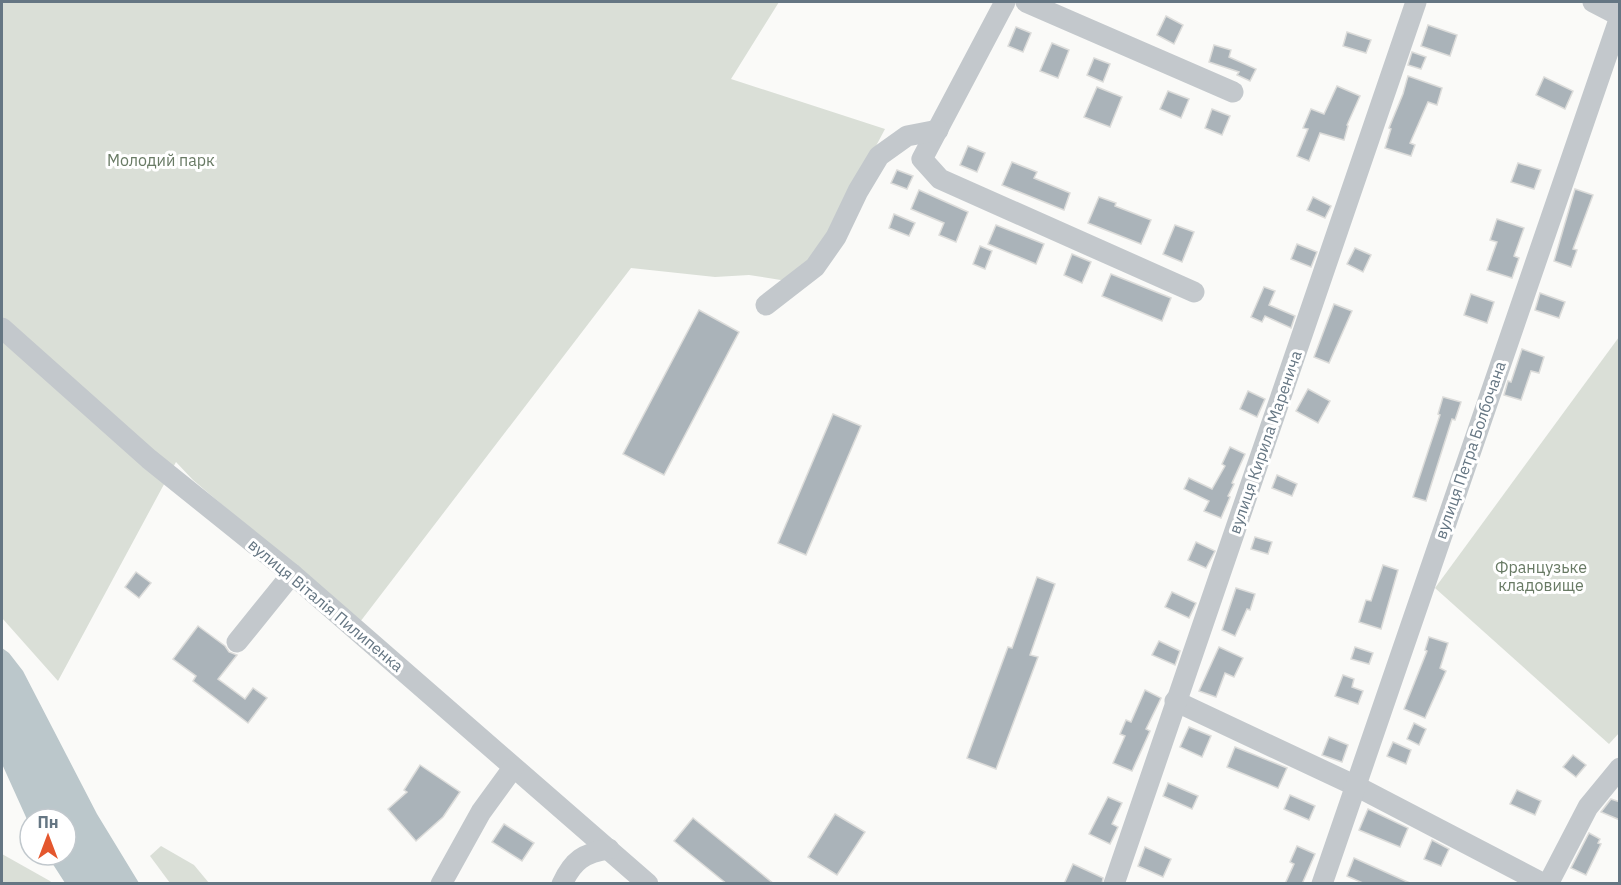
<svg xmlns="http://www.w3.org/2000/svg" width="1621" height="885" font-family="'IBM Plex Sans',sans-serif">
<rect width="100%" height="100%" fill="#fafaf8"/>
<g fill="#dadfd7">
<path d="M 2,2 L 779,2 L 731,79 L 885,129 L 815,261 L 787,281 L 749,275 L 715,277 L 631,268 L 360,622 L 193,480 L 176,462 L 58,681 L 2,618 Z"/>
<path d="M 1619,337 L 1620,732 L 1609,744 L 1435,588 Z"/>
<path d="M 161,846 L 194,865 L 209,883 L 170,883 L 150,856 Z"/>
<path d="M 2,854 L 50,881 L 52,883 L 2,883 Z"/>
</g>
<path fill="#bbc7cb" d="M 2,648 L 9,653 L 23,671 L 97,814 L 139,883 L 65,883 L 47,855 L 66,855 L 66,819 L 30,819 L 30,826 L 2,764 Z"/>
<g fill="#aab3b9" stroke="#dcdcda" stroke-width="1.5">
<path d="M 1166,16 L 1183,25 L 1174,44 L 1157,35 Z"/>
<path d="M 1428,25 L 1457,35 L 1450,56 L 1421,46 Z"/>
<path d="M 1016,27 L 1031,33 L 1023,52 L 1008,46 Z"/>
<path d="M 1347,32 L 1371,40 L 1366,53 L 1343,46 Z"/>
<path d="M 1052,43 L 1069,50 L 1058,78 L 1040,71 Z"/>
<path d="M 1214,45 L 1231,50 L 1229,57 L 1256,69 L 1250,81 L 1237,75 L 1239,72 L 1209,62 Z"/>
<path d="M 1412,52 L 1426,57 L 1421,69 L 1408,65 Z"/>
<path d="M 1094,58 L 1110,64 L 1103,82 L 1087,75 Z"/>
<path d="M 1408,76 L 1442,88 L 1437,105 L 1428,102 L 1410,143 L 1415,145 L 1411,156 L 1385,148 L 1391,129 L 1389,128 L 1403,94 Z"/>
<path d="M 1544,77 L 1573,91 L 1565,109 L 1536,95 Z"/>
<path d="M 1337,86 L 1360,96 L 1347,125 L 1348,126 L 1344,140 L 1320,133 L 1309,161 L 1297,156 L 1308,129 L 1303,128 L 1311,109 L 1324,114 Z"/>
<path d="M 1097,87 L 1122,97 L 1110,127 L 1084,117 Z"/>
<path d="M 1168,91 L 1189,99 L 1181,118 L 1160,109 Z"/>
<path d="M 1212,109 L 1230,116 L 1222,135 L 1205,128 Z"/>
<path d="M 968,146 L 985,153 L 977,172 L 960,165 Z"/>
<path d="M 1012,162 L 1037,172 L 1034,178 L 1070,193 L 1064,210 L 1002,185 Z"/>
<path d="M 1518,163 L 1541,170 L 1534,189 L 1511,182 Z"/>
<path d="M 897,170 L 913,176 L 907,189 L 891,183 Z"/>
<path d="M 1575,189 L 1593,195 L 1573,249 L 1577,250 L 1571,267 L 1554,261 Z"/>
<path d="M 919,190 L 968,212 L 956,242 L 939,235 L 944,223 L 911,209 Z"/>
<path d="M 1099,197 L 1116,203 L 1115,206 L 1151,220 L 1141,244 L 1088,223 Z"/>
<path d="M 1313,197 L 1331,206 L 1325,218 L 1307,210 Z"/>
<path d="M 894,214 L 915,223 L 909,236 L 889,228 Z"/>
<path d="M 1497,219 L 1524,228 L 1514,256 L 1519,258 L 1512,278 L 1487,270 L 1497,242 L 1490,240 Z"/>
<path d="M 996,225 L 1044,244 L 1036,264 L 988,244 Z"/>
<path d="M 1175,225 L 1194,232 L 1182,262 L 1163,254 Z"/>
<path d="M 1297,244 L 1317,252 L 1311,267 L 1291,259 Z"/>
<path d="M 980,246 L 992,251 L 985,269 L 973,264 Z"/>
<path d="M 1355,248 L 1371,255 L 1363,272 L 1347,264 Z"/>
<path d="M 1072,254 L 1091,262 L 1082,283 L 1064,275 Z"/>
<path d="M 1111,274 L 1171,298 L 1162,321 L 1102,296 Z"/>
<path d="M 1264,287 L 1275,291 L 1269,305 L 1295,316 L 1291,328 L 1265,316 L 1262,322 L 1251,317 Z"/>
<path d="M 1540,293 L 1565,302 L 1559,318 L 1535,310 Z"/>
<path d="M 1471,294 L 1494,302 L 1487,323 L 1464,315 Z"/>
<path d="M 1334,304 L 1352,311 L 1329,363 L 1314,357 Z"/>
<path d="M 699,310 L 739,332 L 664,475 L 623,454 Z"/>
<path d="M 1522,349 L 1544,357 L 1539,373 L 1531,371 L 1521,400 L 1504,395 L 1508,381 L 1511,382 Z"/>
<path d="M 1308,389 L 1330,401 L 1318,423 L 1296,411 Z"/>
<path d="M 1248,391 L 1265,399 L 1257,417 L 1240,409 Z"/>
<path d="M 1443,397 L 1461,402 L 1455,420 L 1452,419 L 1426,501 L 1413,497 L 1440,415 L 1438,414 Z"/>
<path d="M 833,414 L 861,426 L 806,555 L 778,543 Z"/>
<path d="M 1230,447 L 1245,454 L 1232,483 L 1234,484 L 1228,496 L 1230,497 L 1221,518 L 1204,511 L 1209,501 L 1184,489 L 1189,478 L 1212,489 L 1225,466 L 1222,464 Z"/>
<path d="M 1277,475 L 1297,484 L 1292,496 L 1272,488 Z"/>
<path d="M 1255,537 L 1272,542 L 1268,554 L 1251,549 Z"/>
<path d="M 1196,542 L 1215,551 L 1206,568 L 1188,560 Z"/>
<path d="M 1383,565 L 1398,570 L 1381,629 L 1359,622 L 1366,600 L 1371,601 Z"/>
<path d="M 136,572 L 151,583 L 139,598 L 125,587 Z"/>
<path d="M 1037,577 L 1055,584 L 1030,655 L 1038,657 L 996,769 L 967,758 L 1008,647 L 1012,648 Z"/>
<path d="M 1236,588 L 1255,594 L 1250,610 L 1247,609 L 1235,636 L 1222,630 Z"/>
<path d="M 1172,592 L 1196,603 L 1189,618 L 1165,607 Z"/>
<path d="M 198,626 L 225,646 L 229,652 L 237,655 L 218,679 L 245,699 L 253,688 L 267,698 L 248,723 L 193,681 L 196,676 L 173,659 Z"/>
<path d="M 1429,637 L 1448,643 L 1440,668 L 1446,671 L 1425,718 L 1404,709 L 1427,651 L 1425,650 Z"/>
<path d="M 1159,641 L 1180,651 L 1175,665 L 1152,655 Z"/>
<path d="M 1219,647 L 1243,658 L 1234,677 L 1225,673 L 1216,697 L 1199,691 Z"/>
<path d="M 1355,647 L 1373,653 L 1369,664 L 1351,659 Z"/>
<path d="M 1343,675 L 1354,679 L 1352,687 L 1363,691 L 1358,704 L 1335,696 Z"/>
<path d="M 1145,690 L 1161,698 L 1146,729 L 1150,731 L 1132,771 L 1113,763 L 1125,736 L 1120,734 L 1126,720 L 1131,722 Z"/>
<path d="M 1414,723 L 1426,729 L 1419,745 L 1407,739 Z"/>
<path d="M 1189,727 L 1211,736 L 1202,757 L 1180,747 Z"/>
<path d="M 1329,737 L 1348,745 L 1342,762 L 1322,755 Z"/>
<path d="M 1393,742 L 1411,750 L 1406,764 L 1387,756 Z"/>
<path d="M 1235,747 L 1287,768 L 1278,788 L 1227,767 Z"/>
<path d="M 1573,755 L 1586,765 L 1576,777 L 1563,767 Z"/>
<path d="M 420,765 L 460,792 L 443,817 L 416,841 L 388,809 L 407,792 L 404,790 Z"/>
<path d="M 1168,783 L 1198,796 L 1192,809 L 1163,796 Z"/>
<path d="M 1517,790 L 1541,801 L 1535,815 L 1510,804 Z"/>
<path d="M 1290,795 L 1315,806 L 1309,820 L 1284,809 Z"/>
<path d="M 1108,797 L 1122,803 L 1112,824 L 1118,827 L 1110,844 L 1089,834 Z"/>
<path d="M 1611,799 L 1620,802 L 1620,820 L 1601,812 Z"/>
<path d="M 1368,809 L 1408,828 L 1400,847 L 1359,830 Z"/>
<path d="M 835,814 L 865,832 L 837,875 L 808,857 Z"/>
<path d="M 693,818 L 774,884 L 727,884 L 674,841 Z"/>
<path d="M 504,824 L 534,843 L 522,861 L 492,842 Z"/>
<path d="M 1589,833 L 1600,839 L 1598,843 L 1601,844 L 1586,875 L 1571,868 Z"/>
<path d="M 1432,840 L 1449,849 L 1441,866 L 1424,859 Z"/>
<path d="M 1297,846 L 1315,854 L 1302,884 L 1285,884 L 1294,864 L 1290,862 Z"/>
<path d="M 1145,847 L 1171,859 L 1163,877 L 1138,866 Z"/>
<path d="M 1354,858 L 1412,884 L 1365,884 L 1347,876 Z"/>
<path d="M 1073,864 L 1103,878 L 1102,884 L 1064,884 Z"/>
</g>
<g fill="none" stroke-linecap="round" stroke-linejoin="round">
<g stroke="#c3c8cc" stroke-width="21">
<path d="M 1005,2 L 922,159 L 940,179 L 1194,292"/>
<path d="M 1026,2 L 1233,92"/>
<path d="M 1593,2 L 1620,16"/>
<path d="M 766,305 L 815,267 L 836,237 L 858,191 L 879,156 L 907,136 L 938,130"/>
<path d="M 2,328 L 149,459 L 292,574 L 648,884"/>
<path d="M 237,642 L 292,574"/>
<path d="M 1175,701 L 1356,786 L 1544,884"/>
<path d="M 441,884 L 481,812 L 513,768"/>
<path d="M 562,884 C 573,860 584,853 609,849"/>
<path d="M 1114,884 L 1416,2"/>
<path d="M 1322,884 L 1620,17"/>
<path d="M 1548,884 L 1588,807 L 1620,768"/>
</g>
</g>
<g text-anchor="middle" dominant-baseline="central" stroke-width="6" stroke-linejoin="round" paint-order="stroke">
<g font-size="16" fill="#687a64" stroke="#fff">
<text x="161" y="160">Молодий парк</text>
<text x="1541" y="567">Французьке<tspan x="1541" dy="18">кладовище</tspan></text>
</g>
<g font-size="16" fill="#657683" stroke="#fff">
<text transform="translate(1265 442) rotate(-71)">вулиця Кирила Маренича</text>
<text transform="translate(1470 450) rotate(-71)">вулиця Петра Болбочана</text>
<text transform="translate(326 605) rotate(40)">вулиця Віталія Пилипенка</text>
</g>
</g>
<rect width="1621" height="885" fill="none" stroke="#657683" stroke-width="6"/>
<g transform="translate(48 837)"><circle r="28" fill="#ffffff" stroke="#c1c8cd" stroke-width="1.5"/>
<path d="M0-4.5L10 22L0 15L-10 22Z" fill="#e4572e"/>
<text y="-9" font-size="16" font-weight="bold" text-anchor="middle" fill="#657683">Пн</text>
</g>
</svg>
